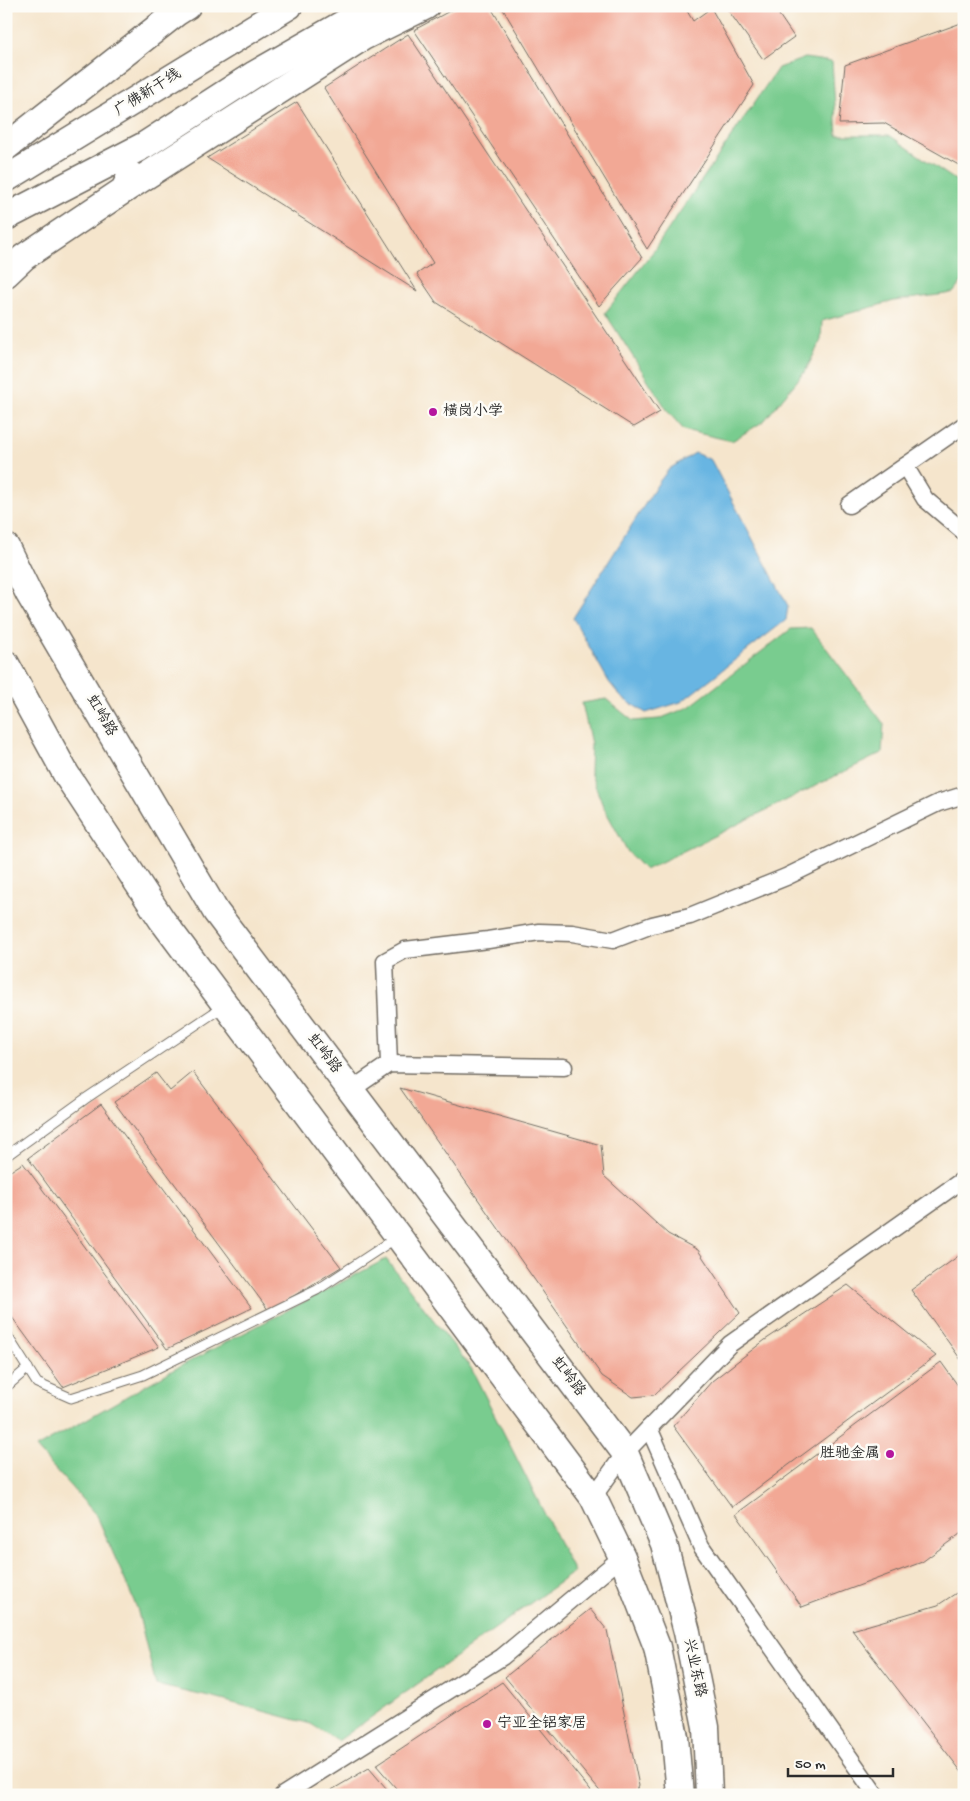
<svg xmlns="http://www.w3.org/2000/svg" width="970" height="1801" font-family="'Gochi Hand','LXGW WenKai TC',sans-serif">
<rect width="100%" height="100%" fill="#fdfcf7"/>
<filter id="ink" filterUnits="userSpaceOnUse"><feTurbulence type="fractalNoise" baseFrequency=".02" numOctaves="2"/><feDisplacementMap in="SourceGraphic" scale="10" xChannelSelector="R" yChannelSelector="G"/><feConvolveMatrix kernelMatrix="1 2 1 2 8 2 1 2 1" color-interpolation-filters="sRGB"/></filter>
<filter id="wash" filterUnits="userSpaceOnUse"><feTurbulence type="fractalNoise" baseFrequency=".0096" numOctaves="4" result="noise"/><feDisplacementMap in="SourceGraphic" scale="20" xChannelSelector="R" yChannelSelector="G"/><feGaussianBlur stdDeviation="1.12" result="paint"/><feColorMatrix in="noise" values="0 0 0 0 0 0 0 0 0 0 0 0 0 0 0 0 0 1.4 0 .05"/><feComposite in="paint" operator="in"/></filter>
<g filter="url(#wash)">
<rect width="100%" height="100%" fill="#f5e5cc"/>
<g fill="#79cc8f" stroke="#527c5d">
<path d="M 805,58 L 832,62 L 837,135 L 889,135 L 964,186 L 964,279 L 953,293 L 894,301 L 822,321 L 821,340 L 806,370 L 764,421 L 732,441 L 684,430 L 669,413 L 605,313 L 650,256 L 778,68 Z"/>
<path d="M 811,628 L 884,724 L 882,753 L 645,870 L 628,852 L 603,806 L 590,772 L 591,744 L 582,703 L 606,699 L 633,721 L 659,719 L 689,707 L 791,629 Z"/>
<path d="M 386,1259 L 471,1368 L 574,1572 L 338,1741 L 311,1724 L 218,1699 L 156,1685 L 137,1608 L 97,1516 L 36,1448 L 171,1371 Z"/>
</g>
<path fill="#68b5e2" stroke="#4a7086" d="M 695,453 L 711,460 L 788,606 L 786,620 L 681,702 L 646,713 L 622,698 L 609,682 L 573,618 L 659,482 L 669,469 Z"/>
<g id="blocks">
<g fill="#f2a895">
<path d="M 459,6 L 490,6 L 642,258 L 599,306 L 414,30 Z"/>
<path d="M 501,6 L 684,6 L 693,21 L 711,8 L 754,85 L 647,249 Z"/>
<path d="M 725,6 L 773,6 L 794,37 L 763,59 Z"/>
<path d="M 964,22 L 964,168 L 884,123 L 839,124 L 845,65 Z"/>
<path d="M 408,34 L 660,412 L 634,427 L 436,302 L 417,274 L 433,263 L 324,88 Z"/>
<path d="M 297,102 L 417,291 L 207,158 Z"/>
<path d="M 193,1072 L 341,1267 L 269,1311 L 114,1102 L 156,1073 L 170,1091 Z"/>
<path d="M 400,1088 L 601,1145 L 604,1176 L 668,1234 L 698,1250 L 740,1313 L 654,1395 L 633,1397 L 602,1376 Z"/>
<path d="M 101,1104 L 252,1308 L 167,1349 L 28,1158 Z"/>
<path d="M 23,1163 L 159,1347 L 63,1387 L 6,1309 L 6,1174 Z"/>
<path d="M 964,1252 L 964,1364 L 911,1290 Z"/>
<path d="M 848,1285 L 936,1356 L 732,1507 L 673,1426 L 712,1381 L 765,1340 Z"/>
<path d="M 941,1362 L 964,1394 L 964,1531 L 922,1562 L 802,1607 L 736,1514 Z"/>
<path d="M 964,1588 L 964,1775 L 852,1630 L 938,1605 Z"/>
<path d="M 590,1609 L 607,1630 L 639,1786 L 635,1795 L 603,1795 L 505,1677 Z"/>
<path d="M 502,1682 L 594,1795 L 402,1795 L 376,1765 Z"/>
<path d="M 369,1768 L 392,1795 L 323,1795 Z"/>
</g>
</g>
</g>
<g filter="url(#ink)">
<use href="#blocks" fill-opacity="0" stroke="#726c63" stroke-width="1"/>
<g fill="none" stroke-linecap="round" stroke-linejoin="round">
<g stroke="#726c63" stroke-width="11">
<g id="lane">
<path d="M 6,1156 L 85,1099 L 224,1006"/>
<path d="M 6,1334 L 37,1383 L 71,1398 L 143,1375 L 317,1290 L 396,1238"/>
<path d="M 6,1387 L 28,1368"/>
</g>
</g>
<g stroke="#726c63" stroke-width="19">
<g id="street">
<path d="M 905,466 L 925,499 L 964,532"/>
<path d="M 849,505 L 964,425"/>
<path d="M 389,1064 L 385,961 L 405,950 L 488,940 L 539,932 L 572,933 L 613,940 L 652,925 L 690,916 L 786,877 L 938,803 L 964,795"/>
<path d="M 351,1090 L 389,1064 L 564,1067"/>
<path d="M 649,1428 L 701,1546 L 876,1795"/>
<path d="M 593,1497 L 625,1453 L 730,1344 L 964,1179"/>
<path d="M 283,1795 L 502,1657 L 622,1557"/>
</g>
</g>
<g stroke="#726c63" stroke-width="29">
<g id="primary">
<path d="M 6,147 L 176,13 L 187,6"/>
<path d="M 6,179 L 289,6"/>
<path d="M 124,190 L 363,37 L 426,6"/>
<path d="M 6,217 L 145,145 L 255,74 L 374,6"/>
<path d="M 6,274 L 24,257 L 124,190 L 131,175"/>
<path d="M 6,547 L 29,594 L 216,912 L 625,1453 L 664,1544 L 687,1632 L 706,1727 L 709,1795"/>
<path d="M 6,664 L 66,774 L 162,920 L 593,1497 L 622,1557 L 657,1647 L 675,1737 L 680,1795"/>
</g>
</g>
<use href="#lane" stroke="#fff" stroke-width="9"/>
<use href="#street" stroke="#fff" stroke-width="16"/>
<use href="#primary" stroke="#fff" stroke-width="26"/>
</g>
</g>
<g fill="#b5179e" stroke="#fdfcf7" stroke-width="2">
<circle cx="433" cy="412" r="5"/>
<circle cx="890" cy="1454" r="5"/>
<circle cx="487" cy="1724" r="5"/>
</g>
<g text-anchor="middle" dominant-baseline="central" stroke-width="5" stroke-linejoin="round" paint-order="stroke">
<g font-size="15" fill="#2b2b2b" stroke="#fdfcf7">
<text transform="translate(148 93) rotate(-32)">广佛新干线</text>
<text transform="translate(101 716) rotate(60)">虹岭路</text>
<text transform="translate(324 1054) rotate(53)">虹岭路</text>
<text transform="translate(568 1377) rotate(53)">虹岭路</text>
<text transform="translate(694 1668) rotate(78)">兴业东路</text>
</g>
<g font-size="15" fill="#2b2b2b" stroke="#fdfcf7" text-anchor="start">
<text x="443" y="412">横岗小学</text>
<text x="880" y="1454" text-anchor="end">胜驰金属</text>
<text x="497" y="1724">宁亚全铝家居</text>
</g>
</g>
<rect width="970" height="1801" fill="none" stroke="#fdfcf7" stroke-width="25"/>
<path d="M788 1768v8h105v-8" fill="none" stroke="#2b2b2b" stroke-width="2.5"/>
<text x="795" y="1768" font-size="15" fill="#2b2b2b" stroke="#fdfcf7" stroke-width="4" paint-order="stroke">50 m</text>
</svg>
